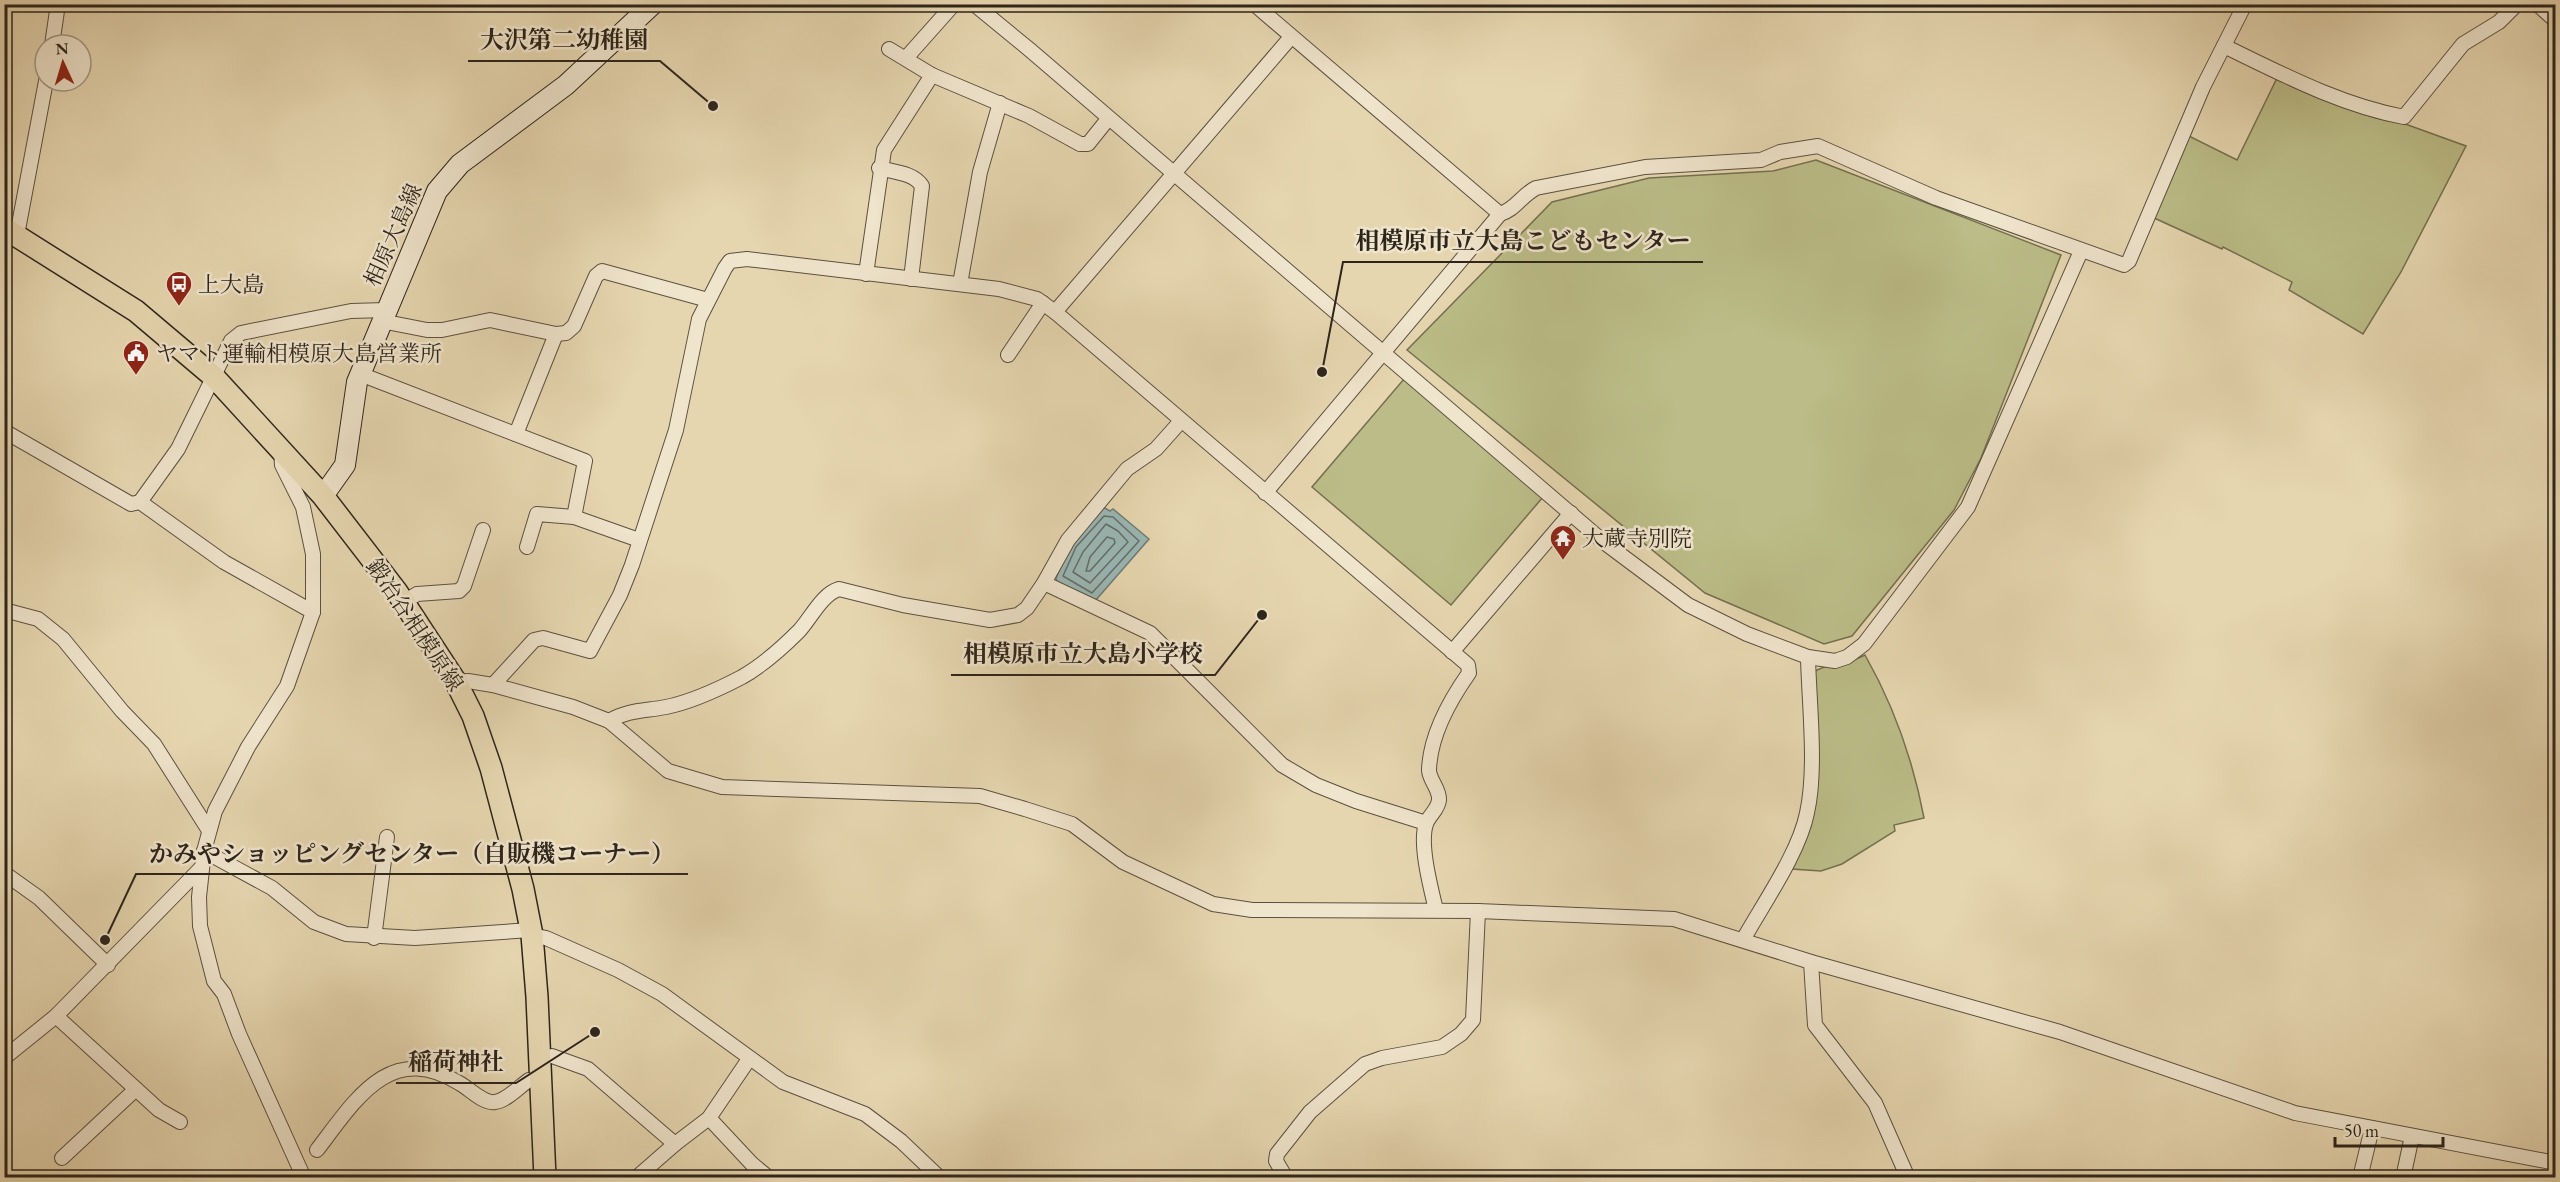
<svg xmlns="http://www.w3.org/2000/svg" width="2560" height="1182" font-family="'EB Garamond','Noto Serif JP',serif">
<rect width="100%" height="100%" fill="#e6d6b0"/>
<filter id="stains"><feTurbulence type="fractalNoise" baseFrequency=".00333" numOctaves="4"/><feColorMatrix values="0 0 0 0 .2 0 0 0 0 .09 0 0 0 0 .02 0 0 0 .5 -.17"/></filter>
<radialGradient id="worn" r=".72"><stop offset=".6" stop-color="#630" stop-opacity="0"/><stop offset="1" stop-color="#630" stop-opacity=".3"/></radialGradient>
<g fill="#bbbc87" stroke="#747051" stroke-width="1.5">
<path d="M 2278,76 L 2376,118 L 2397,121 L 2466,146 L 2401,272 L 2363,334 L 2289,290 L 2292,282 L 2223,247 L 2222,249 L 2152,217 L 2187,135 L 2237,160 Z"/>
<path d="M 1816,160 L 2061,255 L 1981,458 L 1954,510 L 1852,636 L 1824,644 L 1705,593 L 1407,350 L 1552,202 L 1649,178 L 1773,171 Z"/>
<path d="M 1404,379 L 1543,497 L 1451,605 L 1312,487 Z"/>
<path d="M 1865,655 C 1894,706 1913,760 1924,818 L 1894,825 L 1895,831 L 1842,864 L 1821,871 L 1792,869 L 1810,828 L 1815,805 L 1814,672 C 1826,663 1847,665 1865,655 Z"/>
</g>
<path fill="#9ab7b5" stroke="#6e7d77" stroke-width="1.5" d="M 1103,507 L 1110,511 L 1113,509 L 1149,539 L 1095,601 L 1057,582 L 1056,578 L 1071,544 Z"/>
<g fill="none" stroke-linecap="round" stroke-linejoin="round">
<g stroke="#646e68" stroke-width="1.5">
<path d="M 1104,516 L 1113,517 L 1139,541 L 1092,593 L 1063,576 L 1076,547 Z"/>
<path d="M 1106,524 L 1118,531 L 1128,542 L 1090,583 L 1073,572 L 1083,552 Z"/>
<path d="M 1107,537 L 1114,539 L 1115,543 L 1090,571 L 1086,571 L 1090,557 Z"/>
</g>
<g stroke="#5b5140" stroke-width="16">
<g id="street">
<path d="M 974,4 L 1030,50 L 1605,543 L 1688,605 L 1747,634 L 1808,657 L 1835,661 L 1847,657 L 1864,644 L 1968,507 L 2081,251"/>
<path d="M 1254,4 L 1500,214 C 1515,210 1522,195 1536,188 L 1645,167 L 1761,160 L 1780,152 L 1818,146 L 1936,198 L 2124,265 L 2129,261 L 2203,87 L 2245,4"/>
<path d="M 2537,4 L 2556,21"/>
<path d="M 1291,37 L 1055,312 L 1468,665 L 1469,673 C 1450,700 1430,735 1429,770 C 1429,780 1440,789 1439,800 C 1438,810 1429,815 1426,824 C 1419,844 1431,889 1436,910"/>
<path d="M 52,45 L 58,4"/>
<path d="M 2224,46 C 2282,74 2340,105 2404,117 L 2463,44 L 2499,22 L 2517,4"/>
<path d="M 889,49 L 932,75 L 1029,116 L 1080,144 L 1088,144 L 1108,119"/>
<path d="M 906,58 L 954,4"/>
<path d="M 879,168 C 894,172 914,173 922,186 L 911,279"/>
<path d="M 17,235 L 46,81"/>
<path d="M 866,274 L 884,150 L 932,75"/>
<path d="M 960,284 L 980,172 L 1000,103"/>
<path d="M 381,321 L 427,330 L 442,330 L 490,320 L 556,334 L 566,333 L 574,326 L 596,276 L 602,271 L 708,300"/>
<path d="M 1008,355 L 1043,303"/>
<path d="M 360,374 L 585,461 L 574,517"/>
<path d="M 4,431 L 131,504 L 140,502 L 224,562 L 313,612"/>
<path d="M 516,434 L 556,334"/>
<path d="M 281,451 L 282,465 L 303,507 L 313,554 L 313,612 L 287,686 L 248,747 L 215,811 L 204,851 L 199,897 L 200,926 L 214,981 L 224,994 L 239,1034 L 304,1178"/>
<path d="M 1265,493 L 1500,214"/>
<path d="M 140,502 L 178,449 L 231,341 L 241,333 L 351,311 L 386,310"/>
<path d="M 527,547 L 537,514 L 574,517 L 639,540"/>
<path d="M 1044,583 L 1150,633 L 1282,765 L 1316,785 L 1356,801 L 1426,823"/>
<path d="M 404,602 L 417,594 L 459,591 L 464,586 L 483,530"/>
<path d="M 4,610 L 38,619 L 63,639 L 122,711 L 154,744 L 208,829"/>
<path d="M 1452,652 L 1571,513"/>
<path d="M 456,682 L 468,681 L 493,685 L 573,707 L 609,721 L 668,771 L 722,787 L 980,796 L 1025,809 L 1072,824 L 1123,862 L 1213,904 L 1252,910 L 1478,911 L 1674,919 L 1811,962 L 2060,1032 L 2295,1113 L 2556,1163"/>
<path d="M 493,685 L 534,640 L 543,638 L 590,651 L 620,595 L 632,565 L 676,430 L 699,319 L 725,268 L 730,261 L 747,259 L 999,289 L 1037,299 L 1055,312"/>
<path d="M 609,721 C 627,710 645,711 666,707 C 691,702 719,689 742,677 C 763,665 782,648 799,631 C 811,618 822,594 839,589 L 903,605 L 990,620 L 1018,615 L 1027,608 L 1044,583 L 1068,540 L 1127,469 L 1156,449 L 1181,421"/>
<path d="M 204,851 L 272,888 L 314,922 L 346,934 L 415,938 L 531,930"/>
<path d="M 4,873 L 39,898 L 108,965"/>
<path d="M 532,935 L 546,938 L 618,970 L 662,994 L 783,1082 L 865,1114 L 901,1141 L 940,1178"/>
<path d="M 374,938 L 387,837"/>
<path d="M 1743,940 C 1763,904 1799,853 1807,813 C 1817,768 1809,704 1808,657"/>
<path d="M 1811,962 L 1815,1025 L 1875,1103 L 1908,1178"/>
<path d="M 56,1016 L 159,1110 L 180,1122"/>
<path d="M 552,1056 L 588,1069 L 675,1144 L 709,1118 L 749,1059"/>
<path d="M 4,1058 L 56,1016 L 202,867"/>
<path d="M 709,1118 L 752,1164 L 769,1178"/>
<path d="M 317,1150 C 356,1099 390,1041 459,1083 C 469,1088 483,1104 495,1102 C 506,1101 520,1086 529,1080"/>
<path d="M 62,1158 L 136,1089"/>
<path d="M 636,1178 L 675,1144"/>
<path d="M 1286,1178 L 1276,1161 L 1277,1154 L 1310,1112 L 1365,1064 L 1382,1058 L 1442,1047 L 1461,1034 L 1473,1020 L 1478,911"/>
<path d="M 2360,1178 L 2372,1128"/>
<path d="M 2403,1178 L 2412,1136"/>
</g>
</g>
<g stroke="#2d251b" stroke-width="22">
<path id="secondary" d="M 323,496 L 345,465 L 357,382 L 437,191 L 460,164 L 566,85 L 653,4"/>
</g>
<g stroke="#2d251b" stroke-width="24">
<path id="primary" d="M 4,228 L 136,311 L 214,377 L 323,496 L 397,592 L 456,682 L 473,716 L 491,768 L 523,889 L 532,935 L 537,997 L 545,1178"/>
</g>
<use href="#street" stroke="#efe4cc" stroke-width="14"/>
<use href="#secondary" stroke="#efe4cc" stroke-width="20"/>
<use href="#primary" stroke="#e6d6b0" stroke-width="21"/>
</g>
<defs>
<g id="bus-pin" transform="scale(1.35)"><path d="M0 17L-7.5 6A9.5 9.5 0 1 1 7.5 6Z" fill="#8f2418" stroke="#efe4cc"/><path d="M-5-6H5V4H4V6H2V4H-2V6H-4V4H-5ZM-3.5-4V0h7V-4ZM-3.5 1.2v1.5H-2V1.2ZM2 1.2v1.5H3.5V1.2Z" fill="#fff"/></g>
<g id="civic-pin" transform="scale(1.35)"><path d="M0 17L-7.5 6A9.5 9.5 0 1 1 7.5 6Z" fill="#8f2418" stroke="#efe4cc"/><path d="M-.6-6.5H3V-4.5H.6V-3L4-1V1h2V6H-6V1h2V-1L-.6-3ZM-1.2 2.5V6h2.4V2.5Z" fill="#fff"/></g>
<g id="temple-pin" transform="scale(1.35)"><path d="M0 17L-7.5 6A9.5 9.5 0 1 1 7.5 6Z" fill="#8f2418" stroke="#efe4cc"/><path d="M0-6L5-2H3V0L6.5 2.5H4V6H1.5V3h-3V6H-4V2.5H-6.5L-3 0V-2H-5Z" fill="#fff"/></g>
</defs>
<g fill-rule="evenodd">
<use href="#bus-pin" x="179" y="284"/>
<use href="#civic-pin" x="136" y="353"/>
<use href="#temple-pin" x="1563" y="538"/>
</g>
<g text-anchor="middle" dominant-baseline="central" stroke-width="5" stroke-linejoin="round" paint-order="stroke">
<g font-size="22" fill="#2d251b" stroke="#efe4cc">
<text transform="translate(393 235) rotate(-66)">相原大島線</text>
<text transform="translate(415 625) rotate(56)">鍛冶谷相模原線</text>
</g>
<g font-size="22" fill="#2d251b" stroke="#efe4cc" text-anchor="start">
<text x="198" y="284">上大島</text>
<text x="156" y="353">ヤマト運輸相模原大島営業所</text>
<text x="1582" y="538">大蔵寺別院</text>
</g>
</g>
<path fill="none" stroke="#2d251b" stroke-width="2" d="M713 106L660 61H468M1322 372L1343 262H1703M1262 615L1215 675H951M105 940L136 874H688M595 1032L516 1083H396"/>
<g fill="#2d251b" stroke="#efe4cc" stroke-width="2">
<circle cx="713" cy="106" r="6"/>
<circle cx="1322" cy="372" r="6"/>
<circle cx="1262" cy="615" r="6"/>
<circle cx="105" cy="940" r="6"/>
<circle cx="595" cy="1032" r="6"/>
</g>
<g font-size="24" text-anchor="middle" font-weight="bold" fill="#2d251b" stroke="#efe4cc" stroke-width="5" stroke-linejoin="round" paint-order="stroke">
<text x="564" y="48">大沢第二幼稚園</text>
<text x="1523" y="249">相模原市立大島こどもセンター</text>
<text x="1083" y="662">相模原市立大島小学校</text>
<text x="412" y="862">かみやショッピングセンター（自販機コーナー）</text>
<text x="456" y="1070">稲荷神社</text>
</g>
<rect width="2560" height="1182" fill="none" stroke="#e6d6b0" stroke-width="24"/>
<rect x="6" y="6" width="2548" height="1170" fill="none" stroke="#2d251b" stroke-width="3"/>
<rect x="12" y="12" width="2536" height="1158" fill="none" stroke="#2d251b" stroke-width="1.5"/>
<g transform="translate(63 63) rotate(356)"><circle r="28" fill="#efe4cc" stroke="#a19885" stroke-width="1.5"/>
<path d="M0-4.5L10 22L0 15L-10 22Z" fill="#8f2418"/>
<text y="-9" font-size="16" font-weight="bold" text-anchor="middle" fill="#2d251b">N</text>
</g>
<path d="M2335 1137v9h108v-9" fill="none" stroke="#2d251b" stroke-width="3"/>
<text x="2344" y="1137" font-size="18" fill="#2d251b" stroke="#efe4cc" stroke-width="4.5" paint-order="stroke">50 m</text>
<rect width="100%" height="100%" filter="url(#stains)"/>
<rect width="100%" height="100%" fill="url(#worn)"/>
</svg>
